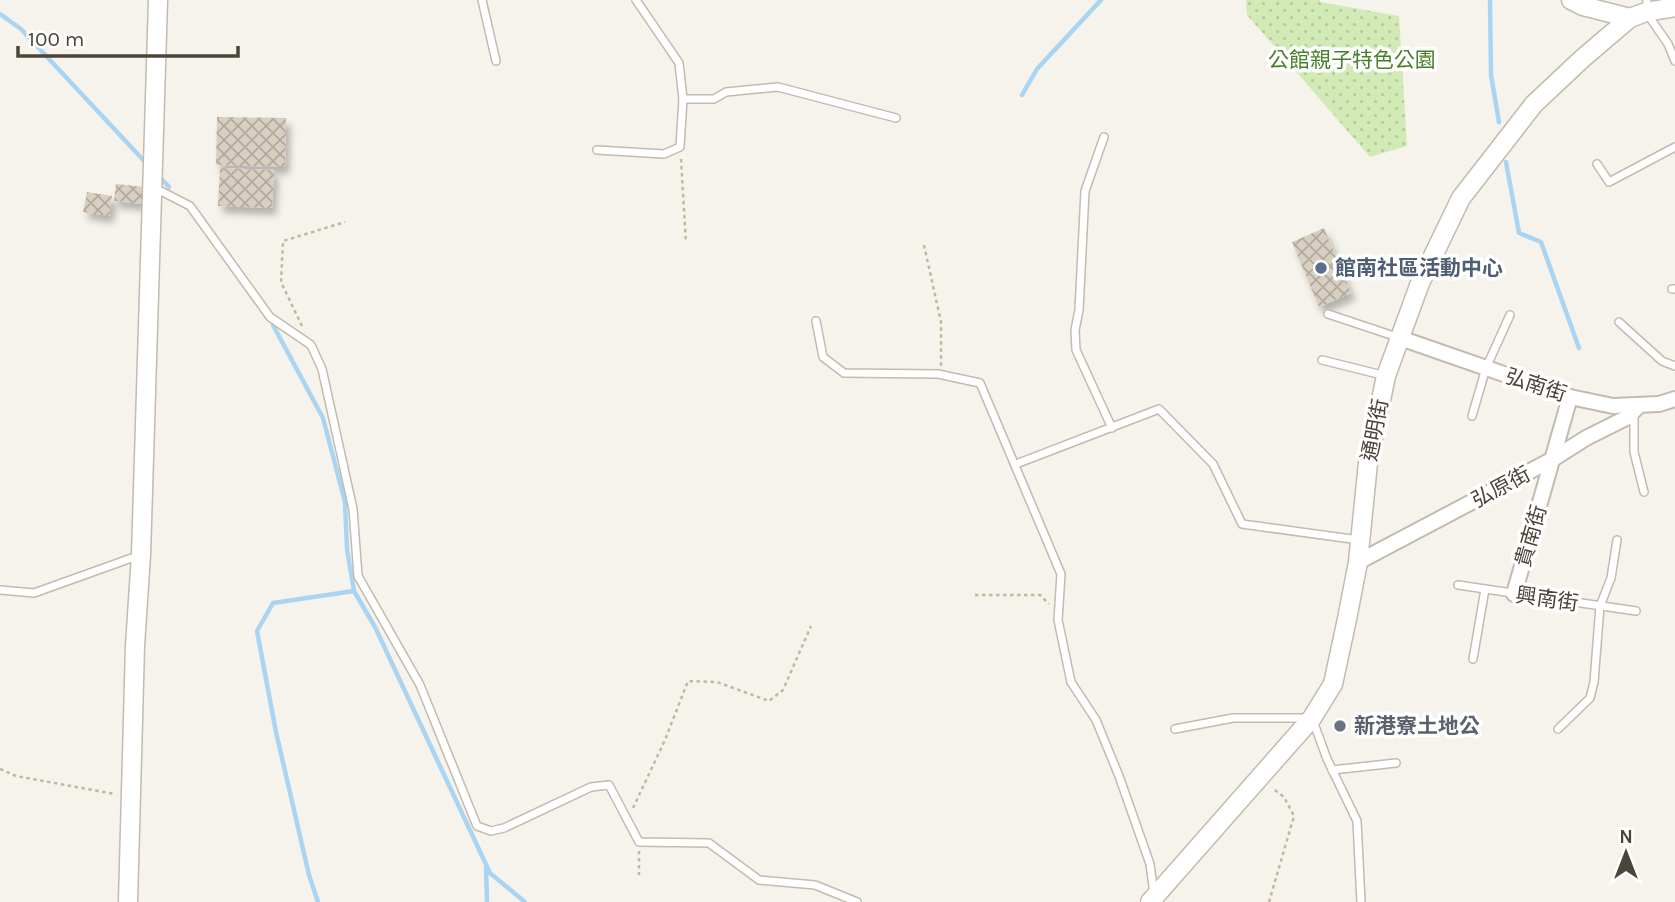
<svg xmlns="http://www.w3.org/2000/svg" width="1675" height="902" font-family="Karla,'Noto Sans TC',sans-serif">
<defs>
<pattern id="grass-dots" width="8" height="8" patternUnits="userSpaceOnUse" patternTransform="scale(1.75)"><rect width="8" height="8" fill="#d2eab5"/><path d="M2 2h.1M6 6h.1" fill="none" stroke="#b6ca9c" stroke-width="1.8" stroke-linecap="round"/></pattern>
<pattern id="building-cross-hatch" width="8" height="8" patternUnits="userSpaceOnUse" patternTransform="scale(1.75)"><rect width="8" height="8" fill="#d8cfc1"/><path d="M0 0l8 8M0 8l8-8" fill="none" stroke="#b1aa9e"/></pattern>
<filter id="shadow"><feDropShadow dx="4.5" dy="7" stdDeviation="3.5" flood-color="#0004"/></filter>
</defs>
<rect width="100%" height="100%" fill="#f6f3ec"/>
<path fill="url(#grass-dots)" d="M 1246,0 L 1320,0 L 1320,2 L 1399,16 L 1407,146 L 1370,157 L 1247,15 Z"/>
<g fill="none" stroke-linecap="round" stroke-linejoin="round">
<g stroke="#a9d4f2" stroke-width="4.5">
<path d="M 1490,0 L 1491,75 L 1499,122"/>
<path d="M 0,14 L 21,29 L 147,164"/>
<path d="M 1022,95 L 1037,69 L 1101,0"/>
<path d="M 1506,162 L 1519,233 L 1541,242 L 1579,348"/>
<path d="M 158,175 L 169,187"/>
<path d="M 273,325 L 323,418 L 345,502 L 347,549 L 354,591 L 375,627 L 490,873 L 525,902"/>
<path d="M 486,868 L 487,902"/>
<path d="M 318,902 L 309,875 L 276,732 L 257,631 L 273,603 L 354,591"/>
</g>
</g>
<g fill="url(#building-cross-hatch)" filter="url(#shadow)">
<path d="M 217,117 L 286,118 L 285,167 L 216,165 Z"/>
<path d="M 220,168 L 274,170 L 272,208 L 218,206 Z"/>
<path d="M 116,184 L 145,187 L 143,204 L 114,201 Z"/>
<path d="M 87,192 L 112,196 L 109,216 L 83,212 Z"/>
<path d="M 1324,228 L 1351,293 L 1319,307 L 1292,242 Z"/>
</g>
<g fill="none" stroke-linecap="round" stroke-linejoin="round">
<g stroke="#c2bbae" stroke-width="10">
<g id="service">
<path d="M 482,0 L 496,61"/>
<path d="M 636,0 L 679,63 L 683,99"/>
<path d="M 1647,0 L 1646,12 L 1668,44 L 1675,61"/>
<path d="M 1104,137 L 1085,191 L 1079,310 L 1075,330 L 1076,350 L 1112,428"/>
<path d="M 597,150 L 664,154 L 680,147 L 683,99 L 714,99 L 726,92 L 778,87 L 896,118"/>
<path d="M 1597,164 L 1609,182 L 1675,147"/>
<path d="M 155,188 L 190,206 L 270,317 L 311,345 L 322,369 L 353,509 L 358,576 L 420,685 L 477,826 L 491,831 L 504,828 L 591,787 L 609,785 L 639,842 L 709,843 L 759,880 L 815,885 L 857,902"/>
<path d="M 1672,289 L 1675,289"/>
<path d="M 1328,314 L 1400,338"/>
<path d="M 816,321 L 823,357 L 844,373 L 938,374 L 980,383 L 1061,574 L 1058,620 L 1071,682 L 1096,720 L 1119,776 L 1150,864 L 1154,894"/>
<path d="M 1619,322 L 1662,361 L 1675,366"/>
<path d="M 1322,360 L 1386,376"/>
<path d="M 1634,411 L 1634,452 L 1644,492"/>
<path d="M 1472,416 L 1486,368 L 1510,315"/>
<path d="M 1016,464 L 1159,409 L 1213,464 L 1242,524 L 1359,540"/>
<path d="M 1458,585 L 1636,611"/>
<path d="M 0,590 L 34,593 L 140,555"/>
<path d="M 1473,659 L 1485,589"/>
<path d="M 1175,729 L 1233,718 L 1312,718 L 1327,759 L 1357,821 L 1361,902"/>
<path d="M 1558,729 L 1590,698 L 1594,682 L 1600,606 L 1611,578 L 1617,540"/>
<path d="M 1332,770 L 1396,763"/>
</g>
</g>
<g stroke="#c2bbae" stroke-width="18">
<g id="minor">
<path d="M 1400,338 L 1570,397 L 1613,406 L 1659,404 L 1675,399"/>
<path d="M 1358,562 L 1553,459 L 1586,438 L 1626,418 L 1640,405"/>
<path d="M 1514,594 L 1570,397"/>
</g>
</g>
<g stroke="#c2bbae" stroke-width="21">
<g id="tertiary">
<path d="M 1571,0 L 1583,6 L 1630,18"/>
<path d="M 128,902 L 135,646 L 141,555 L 158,0"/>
<path d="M 1150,902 L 1312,718 L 1333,684 L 1347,619 L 1358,562 L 1368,463 L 1386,376 L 1420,283 L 1461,198 L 1534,104 L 1583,58 L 1630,18 L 1646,12 L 1675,7"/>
</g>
</g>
<g stroke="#c4b79f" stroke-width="2.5" stroke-dasharray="3.5 3.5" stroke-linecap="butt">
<path d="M 681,159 L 686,243"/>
<path d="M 924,245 L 941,322 L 941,366"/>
<path d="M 302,326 L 281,282 L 283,241 L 345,222"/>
<path d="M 975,595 L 1040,595 L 1049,604"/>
<path d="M 0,769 L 16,776 L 115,794"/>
<path d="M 633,808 L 665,740 L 688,681 L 717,682 L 769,701 L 783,690 L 811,626"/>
<path d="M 639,851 L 639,875"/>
<path d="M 1269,902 L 1294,816 L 1284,797 L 1272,788"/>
</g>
<use href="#service" stroke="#fff" stroke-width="7"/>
<use href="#minor" stroke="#fff" stroke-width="14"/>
<use href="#tertiary" stroke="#fff" stroke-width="18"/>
</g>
<circle fill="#5c6f8a" stroke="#fff" stroke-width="2.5" cx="1321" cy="268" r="7"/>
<circle fill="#6b7280" stroke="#fff" stroke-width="2.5" cx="1340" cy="726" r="7"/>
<g text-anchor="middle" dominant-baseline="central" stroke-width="7" stroke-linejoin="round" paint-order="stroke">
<g font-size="21" fill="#4a7f2a" stroke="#fff">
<text x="1352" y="60">公館親子特色公園</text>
</g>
<g font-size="21" font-weight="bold" fill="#4e5e75" stroke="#fff" text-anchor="start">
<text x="1335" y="268">館南社區活動中心</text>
</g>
<g font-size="21" fill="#4b4439" stroke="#fff">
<text transform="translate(1536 385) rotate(18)">弘南街</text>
<text transform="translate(1375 430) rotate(-79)">通明街</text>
<text transform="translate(1501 487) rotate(-28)">弘原街</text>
<text transform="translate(1531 536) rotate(-74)">貴南街</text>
<text transform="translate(1547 599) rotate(8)">興南街</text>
</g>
<g font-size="21" font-weight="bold" fill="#5b616d" stroke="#fff" text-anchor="start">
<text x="1354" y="726">新港寮土地公</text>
</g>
</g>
<g transform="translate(1626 853)" stroke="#ffffff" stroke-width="5" paint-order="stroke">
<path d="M0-5L12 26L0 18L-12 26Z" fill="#4b4439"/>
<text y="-10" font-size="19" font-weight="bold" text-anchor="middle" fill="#4b4439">N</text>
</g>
<path d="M18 46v10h220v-10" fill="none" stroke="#4b4439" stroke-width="3.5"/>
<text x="28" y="46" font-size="21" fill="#4b4439" stroke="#ffffff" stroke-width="5" paint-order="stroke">100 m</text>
</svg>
